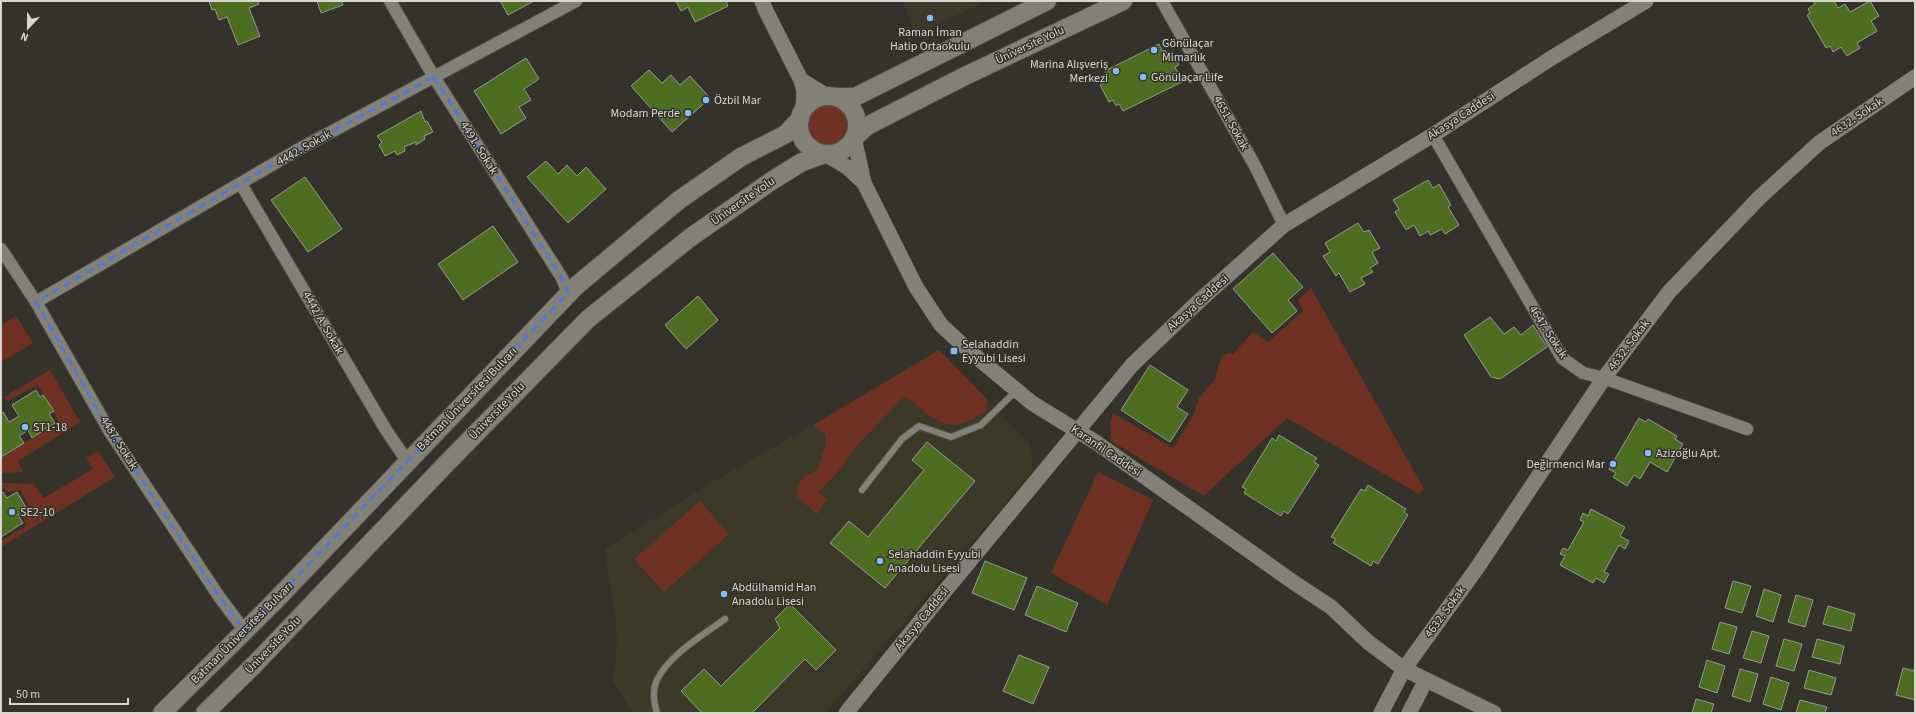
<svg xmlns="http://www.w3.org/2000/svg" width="1916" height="714" font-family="'Source Sans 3',sans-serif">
<rect width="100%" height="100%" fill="#34322a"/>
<g fill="#3c392a">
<path d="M 903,1 L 987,1 L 915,35 Z"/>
<path d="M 939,350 L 1030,444 L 1033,471 L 826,713 L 633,713 L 613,681 L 618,639 L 605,549 L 719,478 L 847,406 Z"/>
</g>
<g fill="#6f3222">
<circle cx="828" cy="125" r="21"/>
<path d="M 1311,288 L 1424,489 L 1419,494 L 1287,418 L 1204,496 L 1111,441 L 1110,426 L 1113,413 L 1173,448 L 1194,414 L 1199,398 L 1215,379 L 1221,357 L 1228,353 L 1233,354 L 1253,332 L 1268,342 L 1303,311 L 1298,300 Z"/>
<path d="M 16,316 L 33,343 L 1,362 L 1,325 Z"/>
<path d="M 939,350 L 988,400 L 986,411 C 979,415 972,421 964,423 C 939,430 924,409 905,396 L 859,443 L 836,474 L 818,492 L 827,499 L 817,514 L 796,496 C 799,479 802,477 817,470 L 826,444 L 825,434 L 813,425 Z"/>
<path d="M 50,370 L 80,422 L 18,461 L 23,472 L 1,473 L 1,457 L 59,422 L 38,385 L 7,401 L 4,397 Z"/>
<path d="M 98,451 L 115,477 L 1,547 L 1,541 L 26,526 L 23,517 L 30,515 L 31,509 L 20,490 L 8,492 L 4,488 L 1,490 L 1,483 L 34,484 L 44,498 L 93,469 L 86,458 Z"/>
<path d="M 1098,472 L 1153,500 L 1107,605 L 1051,573 Z"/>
<path d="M 700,501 L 729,534 L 664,592 L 634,559 Z"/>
</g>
<g fill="#4d6d20" stroke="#959a91">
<path d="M 209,1 L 257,1 L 259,4 L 249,8 L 260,36 L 238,45 L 227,17 L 219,20 L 215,9 L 212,10 Z"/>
<path d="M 317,1 L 341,1 L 343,5 L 321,13 Z"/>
<path d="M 500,1 L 534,1 L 508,15 Z"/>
<path d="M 676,1 L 726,1 L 728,6 L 695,22 L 688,7 L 681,11 Z"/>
<path d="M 1813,1 L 1834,1 L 1838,8 L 1845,4 L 1850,12 L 1870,1 L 1879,16 L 1871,21 L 1877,31 L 1857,43 L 1860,48 L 1847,56 L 1841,47 L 1833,52 L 1830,46 L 1826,48 L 1807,15 L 1810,13 L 1808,9 L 1815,4 Z"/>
<path d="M 1159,44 L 1162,51 L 1165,50 L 1167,54 L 1172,52 L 1179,65 L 1175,67 L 1182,82 L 1123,111 L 1119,104 L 1116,106 L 1113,100 L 1109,102 L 1100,85 L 1105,82 L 1103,78 L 1108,76 L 1105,71 Z"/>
<path d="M 526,58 L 539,79 L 524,89 L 531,100 L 519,107 L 526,118 L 501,134 L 474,91 Z"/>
<path d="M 649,70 L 662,83 L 671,75 L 680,85 L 690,76 L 710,98 L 672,132 L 631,86 Z"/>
<path d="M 421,111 L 425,122 L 427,121 L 433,132 L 424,136 L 425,139 L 416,145 L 416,142 L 404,147 L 405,151 L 397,155 L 395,151 L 385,156 L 379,145 L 382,142 L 377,136 Z"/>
<path d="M 546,161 L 558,174 L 567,165 L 577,176 L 586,167 L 606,189 L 568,223 L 527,177 Z"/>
<path d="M 305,177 L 342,229 L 308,252 L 271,200 Z"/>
<path d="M 1428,180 L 1433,188 L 1439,184 L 1451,205 L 1448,207 L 1459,225 L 1445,234 L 1442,229 L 1430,235 L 1428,231 L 1420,236 L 1414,225 L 1406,230 L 1395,212 L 1399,209 L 1393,200 Z"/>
<path d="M 1358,223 L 1364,232 L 1369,230 L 1380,248 L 1372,252 L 1378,263 L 1370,268 L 1373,272 L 1361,278 L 1365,284 L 1350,292 L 1339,273 L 1336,276 L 1323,256 L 1330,252 L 1325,243 Z"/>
<path d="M 493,226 L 518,262 L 463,300 L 438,264 Z"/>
<path d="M 1273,253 L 1303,287 L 1288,300 L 1297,311 L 1272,333 L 1233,289 Z"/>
<path d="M 698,296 L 718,320 L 686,349 L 665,325 Z"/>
<path d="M 1490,317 L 1504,334 L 1514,327 L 1521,335 L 1533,325 L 1547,347 L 1500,379 L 1491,377 L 1464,335 Z"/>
<path d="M 1150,365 L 1188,390 L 1177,407 L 1188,414 L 1170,442 L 1121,410 Z"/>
<path d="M 36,390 L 40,397 L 43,395 L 54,411 L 49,414 L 55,423 L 32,438 L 28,430 L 19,436 L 24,443 L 1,457 L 1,413 L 3,412 L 9,422 L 19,416 L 12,405 Z"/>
<path d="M 1639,418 L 1646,422 L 1648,419 L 1677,436 L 1675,439 L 1683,444 L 1667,472 L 1650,462 L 1640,479 L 1634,475 L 1627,486 L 1613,477 L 1616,473 L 1609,469 Z"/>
<path d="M 1279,435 L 1317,458 L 1314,462 L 1319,465 L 1288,514 L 1284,511 L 1281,516 L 1244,493 L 1246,489 L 1242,487 L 1272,438 L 1276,441 Z"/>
<path d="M 927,442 L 975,481 L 885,588 L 830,543 L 849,521 L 868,537 L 924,470 L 912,460 Z"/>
<path d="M 1368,485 L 1406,509 L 1404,512 L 1408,515 L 1378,564 L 1373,561 L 1371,566 L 1333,543 L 1336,539 L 1331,537 L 1361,489 L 1365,491 Z"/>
<path d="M 3,492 L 7,498 L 17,492 L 27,509 L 18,515 L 23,523 L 1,537 L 1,493 Z"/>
<path d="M 1591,509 L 1625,527 L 1620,536 L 1629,541 L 1625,549 L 1619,545 L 1604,572 L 1609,574 L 1604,583 L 1596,578 L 1593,583 L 1560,565 L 1565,556 L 1560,554 L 1563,548 L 1568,550 L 1584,522 L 1580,520 L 1583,513 L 1588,516 Z"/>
<path d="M 985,561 L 1027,578 L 1014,610 L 972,593 Z"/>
<path d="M 1733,581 L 1751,586 L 1742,613 L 1725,608 Z"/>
<path d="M 1037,586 L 1078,603 L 1066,632 L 1025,615 Z"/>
<path d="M 1764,589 L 1781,595 L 1773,622 L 1756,616 Z"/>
<path d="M 1796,595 L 1813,600 L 1805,627 L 1788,622 Z"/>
<path d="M 790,604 L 836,650 L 816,670 L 805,659 L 752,713 L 702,713 L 681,691 L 704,669 L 721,686 L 780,628 L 775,619 Z"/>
<path d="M 1828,606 L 1855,614 L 1851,631 L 1823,624 Z"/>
<path d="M 1720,622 L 1737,627 L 1729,654 L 1712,649 Z"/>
<path d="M 1752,631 L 1769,636 L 1761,663 L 1743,658 Z"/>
<path d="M 1784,639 L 1802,644 L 1794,671 L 1776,666 Z"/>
<path d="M 1817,639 L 1844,646 L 1840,664 L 1812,657 Z"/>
<path d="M 1019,655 L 1049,667 L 1033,704 L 1003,691 Z"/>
<path d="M 1707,660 L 1725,666 L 1717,693 L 1699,687 Z"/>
<path d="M 1903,668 L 1915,671 L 1915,700 L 1896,695 Z"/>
<path d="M 1740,669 L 1758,674 L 1750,702 L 1732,696 Z"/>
<path d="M 1809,670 L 1836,678 L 1831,695 L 1804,688 Z"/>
<path d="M 1771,677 L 1789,683 L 1781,710 L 1763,704 Z"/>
<path d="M 1696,699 L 1714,704 L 1711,713 L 1692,713 Z"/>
<path d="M 1800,700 L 1827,707 L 1825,713 L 1796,713 Z"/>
</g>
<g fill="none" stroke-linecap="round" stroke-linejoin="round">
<g stroke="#504f47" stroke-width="8">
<g id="service">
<path d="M 862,490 L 902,439 L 919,426 L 951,437 L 981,425 L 1017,390"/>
<path d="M 657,713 C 654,703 652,690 657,680 C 669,655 703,635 725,619"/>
</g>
</g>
<g stroke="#504f47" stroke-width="14">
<g id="minor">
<path d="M 390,1 L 434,77 L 562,278 L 568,293"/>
<path d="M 1162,1 L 1255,166 L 1284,225"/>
<path d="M 1433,135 L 1562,358 L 1583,373 L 1604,378 L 1747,429"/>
<path d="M 241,184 L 386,430 L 407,461"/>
<path d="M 1,249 L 36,302 L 110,432 L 220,598 L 245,631"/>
<path d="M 36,302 L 301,148 L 576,1"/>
</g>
</g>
<g stroke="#504f47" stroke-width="16">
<g id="tertiary">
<path d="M 762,1 L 766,11 L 801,80"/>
<path d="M 803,110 L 804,92 L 801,80 L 827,96"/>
<path d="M 854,138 L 864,183 L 916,287 L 941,325 L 968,350 L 1032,403 L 1097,443 L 1296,584 L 1331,607 L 1368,642 L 1404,669 L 1494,713"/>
<path d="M 825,154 L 847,167 L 864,183"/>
<path d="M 846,713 L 940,597 L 1132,365 L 1198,302 L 1284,225 L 1433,135 L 1553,57 L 1646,1"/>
<path d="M 1381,713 L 1404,669 L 1477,568 L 1604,378 L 1669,292 L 1759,198 L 1819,143 L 1915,77"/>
<path d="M 1409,713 L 1426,680"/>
</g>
</g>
<g stroke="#504f47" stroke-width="20">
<g id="secondary">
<circle cx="828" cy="125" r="29"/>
<path d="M 837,97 L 855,97 L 1047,1"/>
<path d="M 854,138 L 867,126 L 965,76 L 1123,1"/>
<path d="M 162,713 L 273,603 L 576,286 L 679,200 L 741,157 L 786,134 L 800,119"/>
<path d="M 205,713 L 253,666 L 445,465 L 588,319 L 691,237 L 773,180 L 802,162 L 825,154"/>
</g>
</g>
<use href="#service" stroke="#838177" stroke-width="6"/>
<use href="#minor" stroke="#838177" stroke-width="12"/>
<use href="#tertiary" stroke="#838177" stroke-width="15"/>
<use href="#secondary" stroke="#838177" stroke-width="18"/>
</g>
<path fill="none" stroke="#5577d6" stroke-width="3" stroke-dasharray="8 5" stroke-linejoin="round" d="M 434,77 L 562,278 L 568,293 L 245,631 L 220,598 L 110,432 L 36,302 L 301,148 Z"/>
<g fill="#86bbfb" stroke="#34322a" stroke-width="1.5">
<circle cx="930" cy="18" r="4"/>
<circle cx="1154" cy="50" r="4"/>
<circle cx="1116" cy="71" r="4"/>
<circle cx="1143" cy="77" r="4"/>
<circle cx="706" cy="100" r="4"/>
<circle cx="688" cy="113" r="4"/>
<rect x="950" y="347" width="8" height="8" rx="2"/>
<circle cx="25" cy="427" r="4"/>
<circle cx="1648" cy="453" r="4"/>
<circle cx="1613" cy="464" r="4"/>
<circle cx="12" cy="512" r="4"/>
<circle cx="880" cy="561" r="4"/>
<circle cx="724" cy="594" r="4"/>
</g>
<g text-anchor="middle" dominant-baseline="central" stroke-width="3" stroke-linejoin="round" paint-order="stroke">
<g font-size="12" fill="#d7d6d1" stroke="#34322a" text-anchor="start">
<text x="930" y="32" text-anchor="middle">Raman İman<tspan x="930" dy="14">Hatip Ortaokulu</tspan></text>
<text x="1162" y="43">Gönülaçar<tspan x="1162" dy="14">Mimarlık</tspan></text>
<text x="1108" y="64" text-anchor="end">Marina Alışveriş<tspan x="1108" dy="14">Merkezi</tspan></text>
<text x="1151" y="77">Gönülaçar Life</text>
<text x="714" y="100">Özbil Mar</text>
<text x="680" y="113" text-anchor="end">Modam Perde</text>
<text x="962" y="344">Selahaddin<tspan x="962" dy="14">Eyyubi Lisesi</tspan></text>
<text x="33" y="427">ST1-18</text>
<text x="1656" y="453">Azizoğlu Apt.</text>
<text x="1605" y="464" text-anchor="end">Değirmenci Mar</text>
<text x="20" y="512">SE2-10</text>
<text x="888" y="554">Selahaddin Eyyubi<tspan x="888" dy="14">Anadolu Lisesi</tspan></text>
<text x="732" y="587">Abdülhamid Han<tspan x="732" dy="14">Anadolu Lisesi</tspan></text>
</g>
<g font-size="12" fill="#d7d6d1" stroke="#34322a">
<text transform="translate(1030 45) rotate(-25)">Üniversite Yolu</text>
<text transform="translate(1461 116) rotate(-33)">Akasya Caddesi</text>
<text transform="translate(1857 117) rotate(-34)">4632. Sokak</text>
<text transform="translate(1231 123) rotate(61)">4651. Sokak</text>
<text transform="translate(304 148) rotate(-29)">4442. Sokak</text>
<text transform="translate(479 148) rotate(58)">4491. Sokak</text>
<text transform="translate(743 201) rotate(-35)">Üniversite Yolu</text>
<text transform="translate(1198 303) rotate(-42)">Akasya Caddesi</text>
<text transform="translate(323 323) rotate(60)">4442/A. Sokak</text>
<text transform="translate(1548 332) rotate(57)">4647. Sokak</text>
<text transform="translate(1629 345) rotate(-53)">4632. Sokak</text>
<text transform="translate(467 399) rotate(-46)">Batman Üniversitesi Bulvarı</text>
<text transform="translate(497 411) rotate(-46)">Üniversite Yolu</text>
<text transform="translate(119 443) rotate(58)">4487. Sokak</text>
<text transform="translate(1106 451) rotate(34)">Karanfil Caddesi</text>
<text transform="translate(1445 612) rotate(-54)">4632. Sokak</text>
<text transform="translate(922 619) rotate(-51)">Akasya Caddesi</text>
<text transform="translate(242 633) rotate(-45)">Batman Üniversitesi Bulvarı</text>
<text transform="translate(273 645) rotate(-46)">Üniversite Yolu</text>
</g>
</g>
<rect width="1916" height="714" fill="none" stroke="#d7d6d1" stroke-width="4"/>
<g transform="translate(28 28) rotate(202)" stroke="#34322a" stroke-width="3" paint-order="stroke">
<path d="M0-3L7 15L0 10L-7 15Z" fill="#d7d6d1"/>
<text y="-6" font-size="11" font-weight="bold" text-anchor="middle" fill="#d7d6d1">N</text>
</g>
<path d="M10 698v6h118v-6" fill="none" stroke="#d7d6d1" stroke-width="2"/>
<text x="16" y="698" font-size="12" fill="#d7d6d1" stroke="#34322a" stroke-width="3" paint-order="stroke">50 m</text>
</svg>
